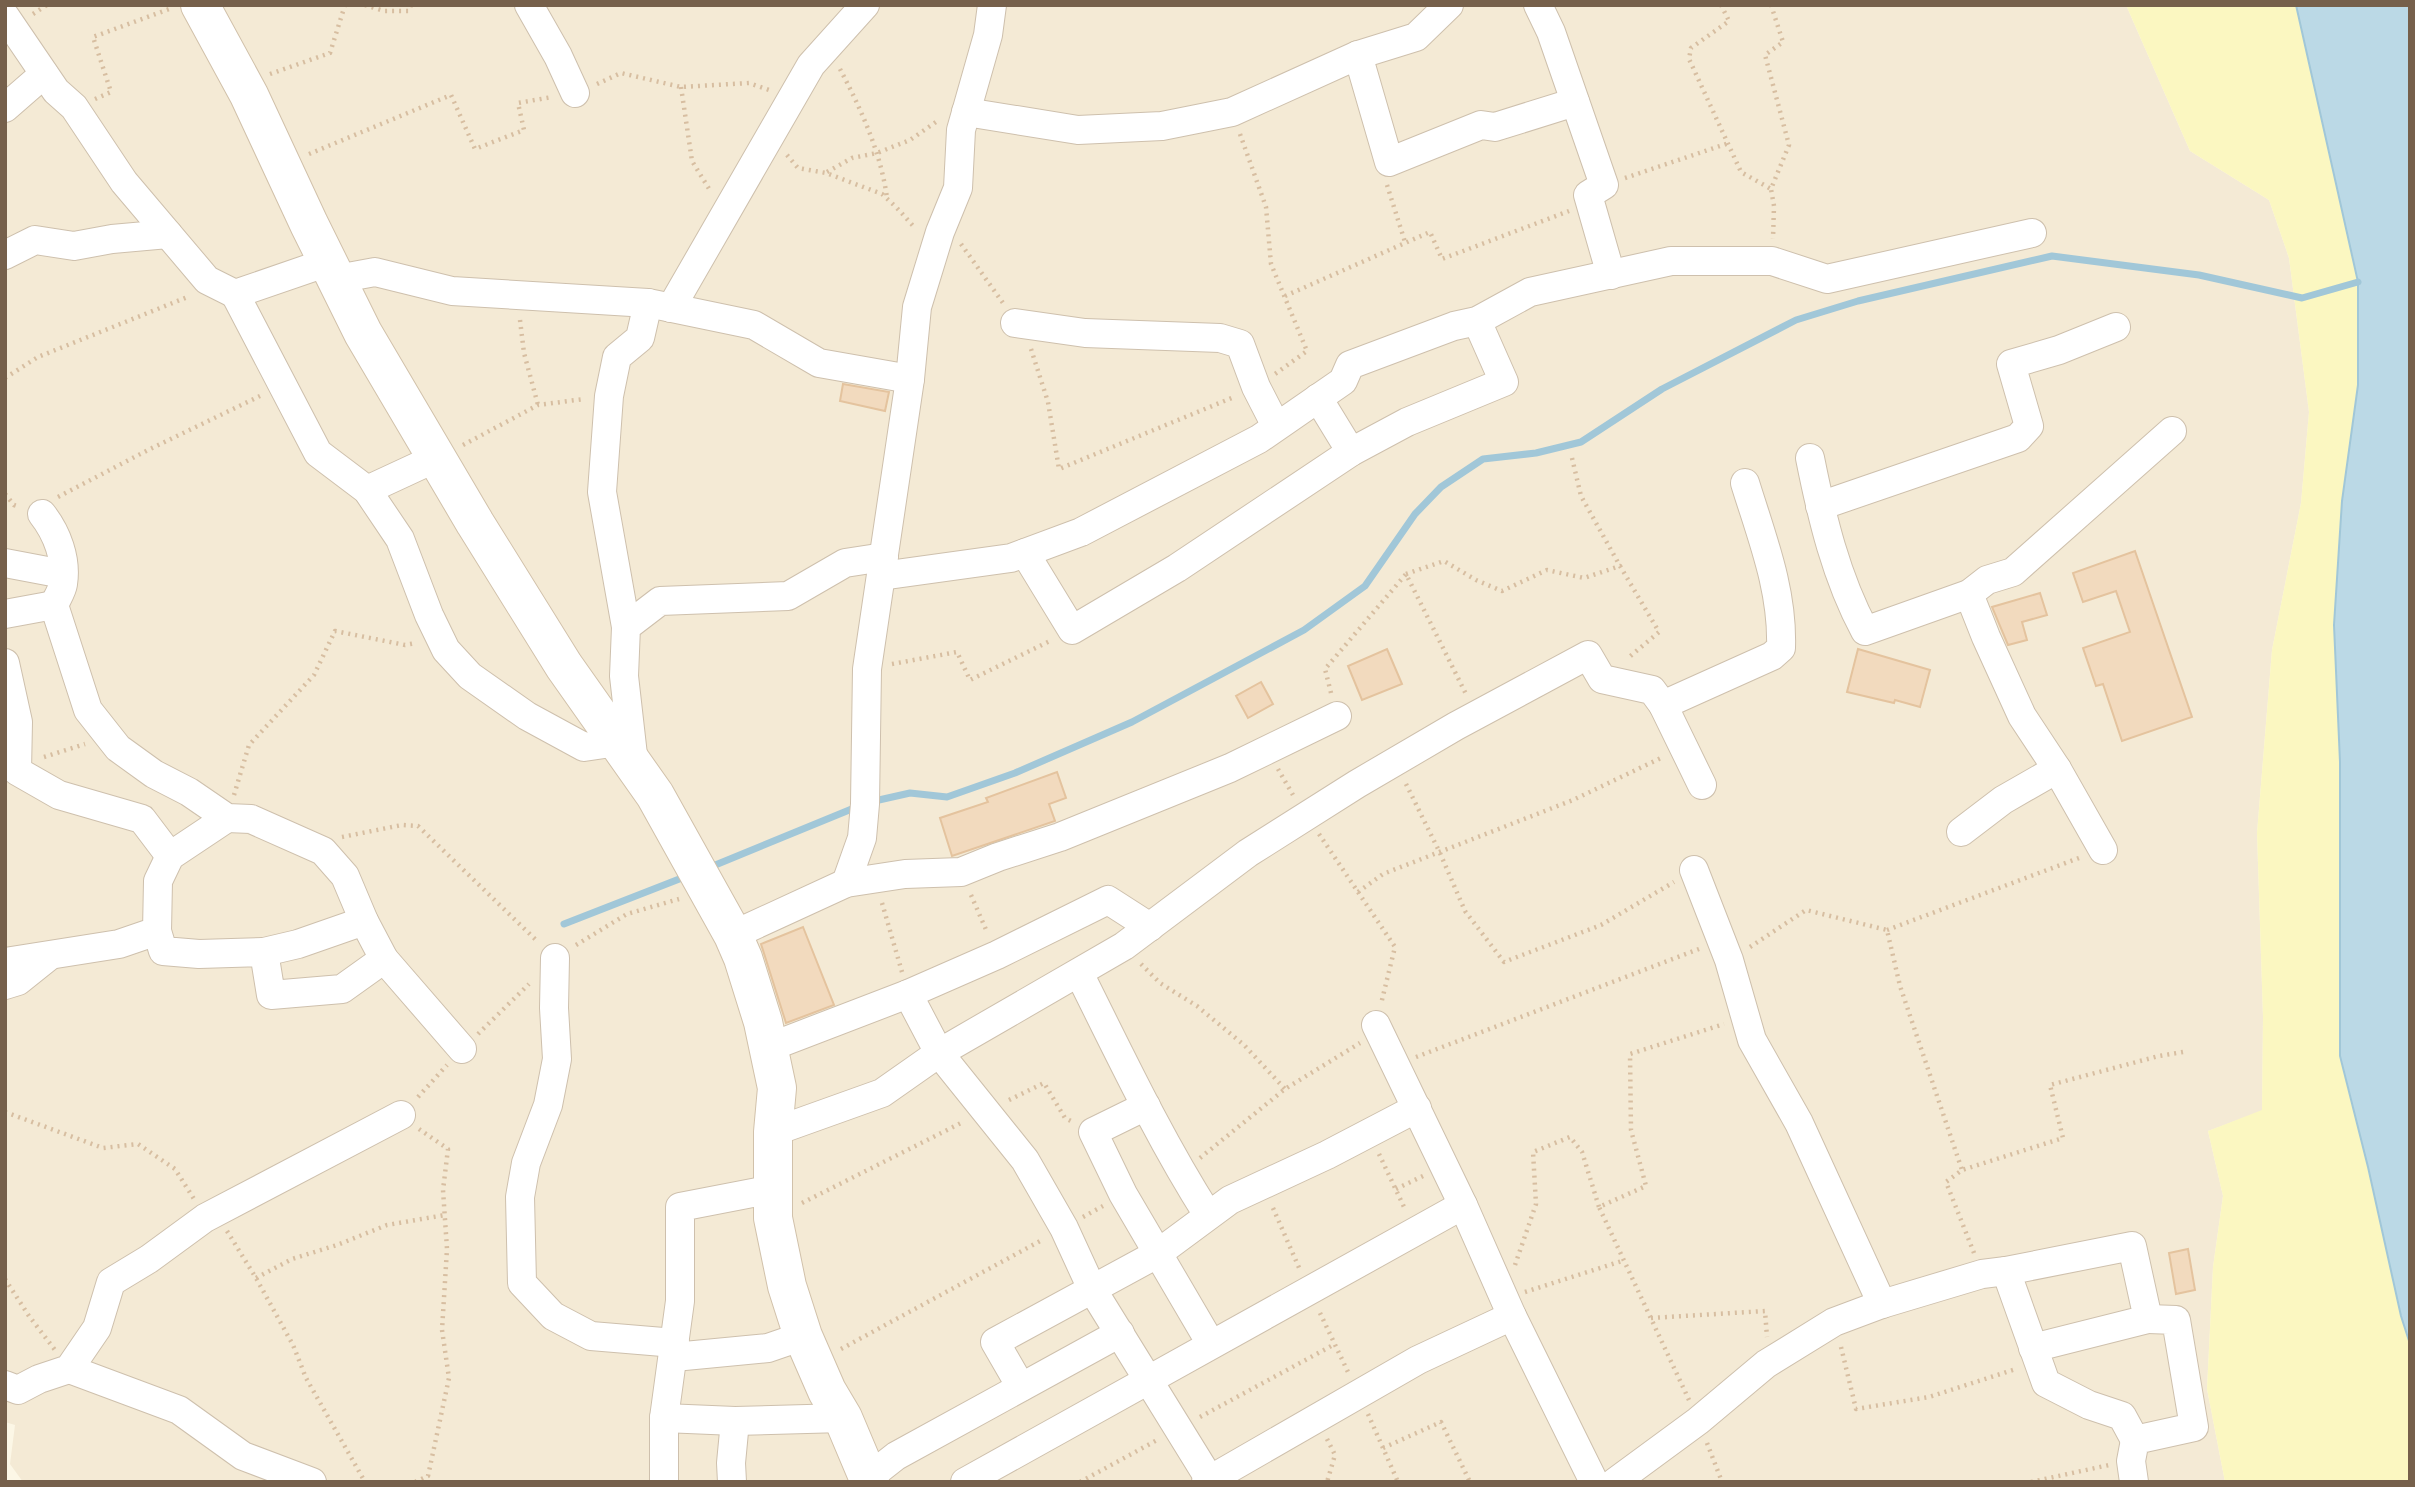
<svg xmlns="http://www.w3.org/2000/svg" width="2415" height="1487" font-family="'DejaVu Sans',sans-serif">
<rect width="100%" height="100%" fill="#fcf7e6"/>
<path fill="#f4ead5" d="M 5,5 L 2126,5 L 2190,151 L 2269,200 L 2289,258 L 2309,412 L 2301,503 L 2272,650 L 2257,833 L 2263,1017 L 2262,1111 L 2208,1131 L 2223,1196 L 2213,1267 L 2207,1389 L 2225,1482 L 23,1482 L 10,1464 L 15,1425 L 5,1422 Z"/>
<path fill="#fbf7c1" d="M 2126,5 L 2296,5 L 2358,282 L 2358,385 L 2334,625 L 2340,762 L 2340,1056 L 2368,1167 L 2401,1316 L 2410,1344 L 2410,1482 L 2225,1482 L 2207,1389 L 2213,1267 L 2223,1196 L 2208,1131 L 2262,1110 L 2263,1017 L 2257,833 L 2272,650 L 2301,503 L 2309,412 L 2289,258 L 2269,200 L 2190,151 Z"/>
<path fill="#bbd9e6" stroke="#a1c7d8" stroke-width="2" d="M 2296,5 L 2410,5 L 2410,1344 L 2401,1316 L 2368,1167 L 2340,1056 L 2340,762 L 2334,625 L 2342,501 L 2358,385 L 2358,282 Z"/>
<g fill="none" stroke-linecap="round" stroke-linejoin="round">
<g stroke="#a1c7d8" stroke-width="7">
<path d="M 870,802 L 910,793 L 947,797 L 1015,773 L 1132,722 L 1304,630 L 1365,586 L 1415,514 L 1441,487 L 1483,459 L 1536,453 L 1581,442 L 1662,389 L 1796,320 L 1858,301 L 2052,256 L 2199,275 L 2302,298 L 2358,282"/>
<path d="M 708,868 L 859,806"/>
<path d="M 564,924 L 687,876"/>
</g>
</g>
<g fill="#f2dabe" stroke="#e4c39e" stroke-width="2">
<path d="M 843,384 L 889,392 L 885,411 L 840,401 Z"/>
<path d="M 2135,551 L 2192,717 L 2122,741 L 2103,684 L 2096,686 L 2083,648 L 2130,632 L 2116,591 L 2083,602 L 2073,573 Z"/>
<path d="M 2040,593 L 2047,615 L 2022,622 L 2027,640 L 2008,645 L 1992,607 Z"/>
<path d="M 1387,649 L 1402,684 L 1362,700 L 1348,666 Z"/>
<path d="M 1858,649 L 1930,670 L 1920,707 L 1895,700 L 1894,703 L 1847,692 Z"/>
<path d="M 1261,682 L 1273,704 L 1248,718 L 1236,696 Z"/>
<path d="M 1057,772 L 1066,798 L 1049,804 L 1055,821 L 952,856 L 940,818 L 988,802 L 986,798 Z"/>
<path d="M 803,927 L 834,1005 L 786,1023 L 761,944 Z"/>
<path d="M 2188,1249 L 2195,1290 L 2176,1294 L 2169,1253 Z"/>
</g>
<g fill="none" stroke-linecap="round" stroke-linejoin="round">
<g stroke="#cec0ad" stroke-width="30">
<g id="street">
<path d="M 529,5 L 558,56 L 575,93"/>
<path d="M 1538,5 L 1551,32 L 1604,185 L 1588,195 L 1611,275"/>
<path d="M 5,16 L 56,91 L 74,107 L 124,182 L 207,280 L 235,294 L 328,262"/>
<path d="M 1358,55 L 1389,162 L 1481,125 L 1495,127 L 1575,102"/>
<path d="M 5,108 L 44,74"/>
<path d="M 966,112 L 1078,130 L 1162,126 L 1232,112 L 1358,55 L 1416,37 L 1449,5"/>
<path d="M 5,255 L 35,240 L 74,246 L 112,239 L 168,234"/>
<path d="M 337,279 L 375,272 L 452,291 L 648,303 L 754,325 L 819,363 L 910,379"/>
<path d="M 235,294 L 318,453 L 367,490 L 400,539 L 429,615 L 446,650 L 470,676 L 527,716 L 584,747 L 618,742"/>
<path d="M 671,308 L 811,65 L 865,5"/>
<path d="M 1015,323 L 1085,333 L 1220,338 L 1240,344 L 1256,387 L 1276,426"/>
<path d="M 1318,398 L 1351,452"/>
<path d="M 1810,458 C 1822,518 1836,577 1865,631 L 1969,594 L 1987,580 L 2013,572 L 2172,431"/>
<path d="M 367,490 L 436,458"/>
<path d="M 1820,506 L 2018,438 L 2029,426 L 2011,364 L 2059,350 L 2116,327"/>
<path d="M 42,514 C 57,533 67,559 63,584 C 62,591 57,598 54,605 L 88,710 L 118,748 L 154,774 L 189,792 L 227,818 L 251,819 L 323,851 L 345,876 L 364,921 L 384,959 L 462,1049"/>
<path d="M 1025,553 L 1072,630 L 1177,568 L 1351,452 L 1407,422 L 1504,382 L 1477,321"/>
<path d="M 5,563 L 63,574"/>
<path d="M 881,576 L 1011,558 L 1081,532 L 1259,439 L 1343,381 L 1350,365 L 1454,326 L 1477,321 L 1530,292 L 1671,261 L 1772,261 L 1827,279 L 2032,233"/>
<path d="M 1969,594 L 1986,637 L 2022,716 L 2057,769 L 2103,850"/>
<path d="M 5,614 L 54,605"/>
<path d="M 626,627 L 602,492 L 609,396 L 617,357 L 640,338 L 648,303"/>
<path d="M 5,663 L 18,722 L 17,771 L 59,795 L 142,819 L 170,856"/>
<path d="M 1663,705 L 1772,656 L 1781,648 C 1783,590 1762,538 1745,483"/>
<path d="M 634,764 L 624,676 L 626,627 L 660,601 L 788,596 L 845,563 L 884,557"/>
<path d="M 1961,832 L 2003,800 L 2057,769"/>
<path d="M 1694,870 L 1729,960 L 1752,1040 L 1799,1123 L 1882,1304"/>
<path d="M 846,883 L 862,838 L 865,804 L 867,669 L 910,379 L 917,307 L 940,232 L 958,188 L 961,130 L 988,35 L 992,5"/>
<path d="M 157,931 L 163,951 L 199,954 L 264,952 L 271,995 L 342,989 L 384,959"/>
<path d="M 733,935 L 846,883 L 905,874 L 961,872 L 998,857 L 1060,837 L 1230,768 L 1337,716"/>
<path d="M 264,952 L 298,944 L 364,921"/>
<path d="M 555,958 L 554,1008 L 557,1059 L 548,1105 L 526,1163 L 520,1197 L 522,1283 L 553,1316 L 591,1336 L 675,1343"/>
<path d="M 5,962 L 119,944 L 157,931 L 158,881 L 170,856 L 227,818"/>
<path d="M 1079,973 C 1120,1055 1159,1138 1208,1215"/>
<path d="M 5,985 L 18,981 L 48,957"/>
<path d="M 908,994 L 939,1053 L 1025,1160 L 1064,1228 L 1092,1289 L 1210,1480"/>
<path d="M 1376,1025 L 1463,1205 L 1512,1316 L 1594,1482"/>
<path d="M 770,1047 L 908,994 L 997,955 L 1108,900 L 1150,927"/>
<path d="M 1146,1106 L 1093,1132 L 1123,1194 L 1211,1344"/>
<path d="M 773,1132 L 882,1093 L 939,1053 L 1124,946 L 1248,853 L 1357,784 L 1456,726 L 1588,655 L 1602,679 L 1652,690 L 1663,705 L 1702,785"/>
<path d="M 2006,1271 L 2046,1383 L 2089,1405 L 2122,1416 L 2135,1440"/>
<path d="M 674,1357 L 768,1348 L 803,1336"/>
<path d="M 69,1369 L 179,1410 L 243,1456 L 312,1482"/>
<path d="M 5,1385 L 18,1390 L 39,1379 L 69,1369 L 97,1328 L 111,1282 L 149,1259 L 205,1218 L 401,1115"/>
<path d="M 1021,1387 L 995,1342 L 1157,1254 L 1230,1200 L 1327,1155 L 1417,1108"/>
<path d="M 664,1418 L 735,1421 L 843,1418"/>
<path d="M 868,1478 L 896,1456 L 1120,1333"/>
<path d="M 664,1482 L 664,1418 L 680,1301 L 680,1207 L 773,1189"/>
<path d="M 732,1482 L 731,1463 L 735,1421"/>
<path d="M 965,1482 L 1463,1205"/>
<path d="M 1206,1482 L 1418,1360 L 1512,1316"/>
<path d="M 1615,1482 L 1698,1421 L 1766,1364 L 1834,1322 L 1882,1304 L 1982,1274 L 2006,1271 L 2132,1246 L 2148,1319 L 2033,1348"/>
<path d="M 2134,1482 L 2131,1461 L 2135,1440 L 2194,1427 L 2176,1320 L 2148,1319"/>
</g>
</g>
<g stroke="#d1c1aa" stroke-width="40">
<path id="secondary" d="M 200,5 L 249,95 L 309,224 L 363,333 L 475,523 L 564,666 L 655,795 L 733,935 L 743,958 L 763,1022 L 777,1088 L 773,1132 L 773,1218 L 787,1286 L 803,1336 L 827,1391 L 843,1418 L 870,1482"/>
</g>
<g stroke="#d7bea1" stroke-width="4.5" stroke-dasharray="2 5" stroke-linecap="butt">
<path d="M 365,5 L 384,11 L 409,11 L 411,5"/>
<path d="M 1721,5 L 1729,21 L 1691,48 L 1689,59 L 1741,172 L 1771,189"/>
<path d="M 1771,5 L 1783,42 L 1765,55 L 1789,145 L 1771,189 L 1774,206 L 1773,239"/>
<path d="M 33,14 L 47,5"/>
<path d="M 840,69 C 861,109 881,153 887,198"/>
<path d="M 270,74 L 330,53 L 345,5"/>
<path d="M 597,84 L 621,73 L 681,87 L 749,83 L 769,90"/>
<path d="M 681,87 L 692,161 L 711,192"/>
<path d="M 95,99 L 111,92 L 93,37 L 172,8"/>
<path d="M 1240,134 L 1266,207 L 1271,264 L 1307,351 L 1275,374"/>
<path d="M 309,154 L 451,95 L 475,149 L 524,130 L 518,103 L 552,97"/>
<path d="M 787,155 L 798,168 L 826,173 L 882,194 L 897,208 L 915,228"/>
<path d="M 827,172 L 852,158 L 877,153 L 910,140 L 936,122 L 939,123"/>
<path d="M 1625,178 L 1729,143"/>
<path d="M 1387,185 L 1405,242"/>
<path d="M 961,244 L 1003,303"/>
<path d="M 1285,296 L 1430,232 L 1442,259 L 1569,211"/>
<path d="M 520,320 L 524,353 L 538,405"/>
<path d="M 1031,349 L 1048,402 L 1059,469 L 1234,397"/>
<path d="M 5,378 L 38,357 L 190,296"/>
<path d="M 463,445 L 538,405 L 584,399"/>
<path d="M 1572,458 L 1581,496 L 1620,566"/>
<path d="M 5,494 L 14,505 L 20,507"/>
<path d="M 58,497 L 148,450 L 260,396"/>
<path d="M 1406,574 L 1444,561 L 1476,580 L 1502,591 L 1547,570 L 1584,578 L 1620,566 L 1659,632 L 1628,658"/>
<path d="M 892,664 L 957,652 L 970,680 L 1052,640"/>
<path d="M 1331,693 L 1325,669 L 1406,574 L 1467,696"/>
<path d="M 44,757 L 85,744"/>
<path d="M 1278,769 L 1293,795"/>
<path d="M 1406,784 L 1440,853 L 1465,911 L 1504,962 L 1601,925 L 1674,882"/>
<path d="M 234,795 L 249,745 L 314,675 L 335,631 L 405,645 L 416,643"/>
<path d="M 1319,834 L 1395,947 L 1381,1004"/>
<path d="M 342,837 L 402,825 L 418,826 L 537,941"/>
<path d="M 1358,892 L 1383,874 L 1573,800 L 1663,757"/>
<path d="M 971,895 L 987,932"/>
<path d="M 882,903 L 902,972"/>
<path d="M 1887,930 L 2079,858"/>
<path d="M 576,945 L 627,914 L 679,899"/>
<path d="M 1750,947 L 1806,910 L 1887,930 L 1900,986 L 1962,1170"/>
<path d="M 1141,964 L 1160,983 L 1197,1006 L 1244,1045 L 1285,1089"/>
<path d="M 478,1034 L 529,984"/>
<path d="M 1416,1057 L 1699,949"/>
<path d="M 418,1097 L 447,1065"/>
<path d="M 1009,1100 L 1044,1083 L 1065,1118 L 1071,1121"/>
<path d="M 5,1112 L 103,1148 L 138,1144 L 175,1169 L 194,1199"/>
<path d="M 1379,1154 L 1405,1209"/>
<path d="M 1200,1158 L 1285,1089 L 1360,1043"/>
<path d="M 1396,1189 L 1423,1176"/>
<path d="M 802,1203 L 963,1122"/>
<path d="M 1273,1208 L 1300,1270"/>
<path d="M 1083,1217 L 1103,1206"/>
<path d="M 227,1231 L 256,1278 L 293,1345 L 306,1378 L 365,1482"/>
<path d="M 1974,1253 L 1946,1182 L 1962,1170 L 2063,1138 L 2050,1085 L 2159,1056 L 2183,1052"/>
<path d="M 1515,1265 L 1536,1204 L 1533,1152 L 1570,1137 L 1582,1152 L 1599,1207"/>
<path d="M 256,1278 L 292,1259 L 337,1245 L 387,1225 L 445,1215"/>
<path d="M 5,1279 L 29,1316 L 55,1350"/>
<path d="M 1525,1292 L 1625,1260"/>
<path d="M 1320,1313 L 1348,1372"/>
<path d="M 1651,1318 L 1765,1311 L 1767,1337"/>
<path d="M 1841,1347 L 1856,1409 L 1929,1397 L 2016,1369"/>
<path d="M 841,1349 L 1042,1240"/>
<path d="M 1689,1400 L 1599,1207 L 1646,1186 L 1631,1130 L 1630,1054 L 1724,1024"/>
<path d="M 1368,1414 L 1398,1482"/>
<path d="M 1200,1417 L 1335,1344"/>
<path d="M 1327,1439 L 1335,1455 L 1327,1482"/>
<path d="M 1707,1443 L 1722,1482"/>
<path d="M 1383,1448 L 1441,1422 L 1470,1482"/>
<path d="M 415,1482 L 428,1476 L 449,1378 L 442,1330 L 447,1249 L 443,1190 L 448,1149 L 419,1129"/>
<path d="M 1080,1482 L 1159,1439"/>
<path d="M 2031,1482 L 2109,1465"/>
</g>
<use href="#street" stroke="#fff" stroke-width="28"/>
<use href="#secondary" stroke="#fff" stroke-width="38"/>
</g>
<rect width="2415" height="1487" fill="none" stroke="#76604b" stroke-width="14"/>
</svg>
